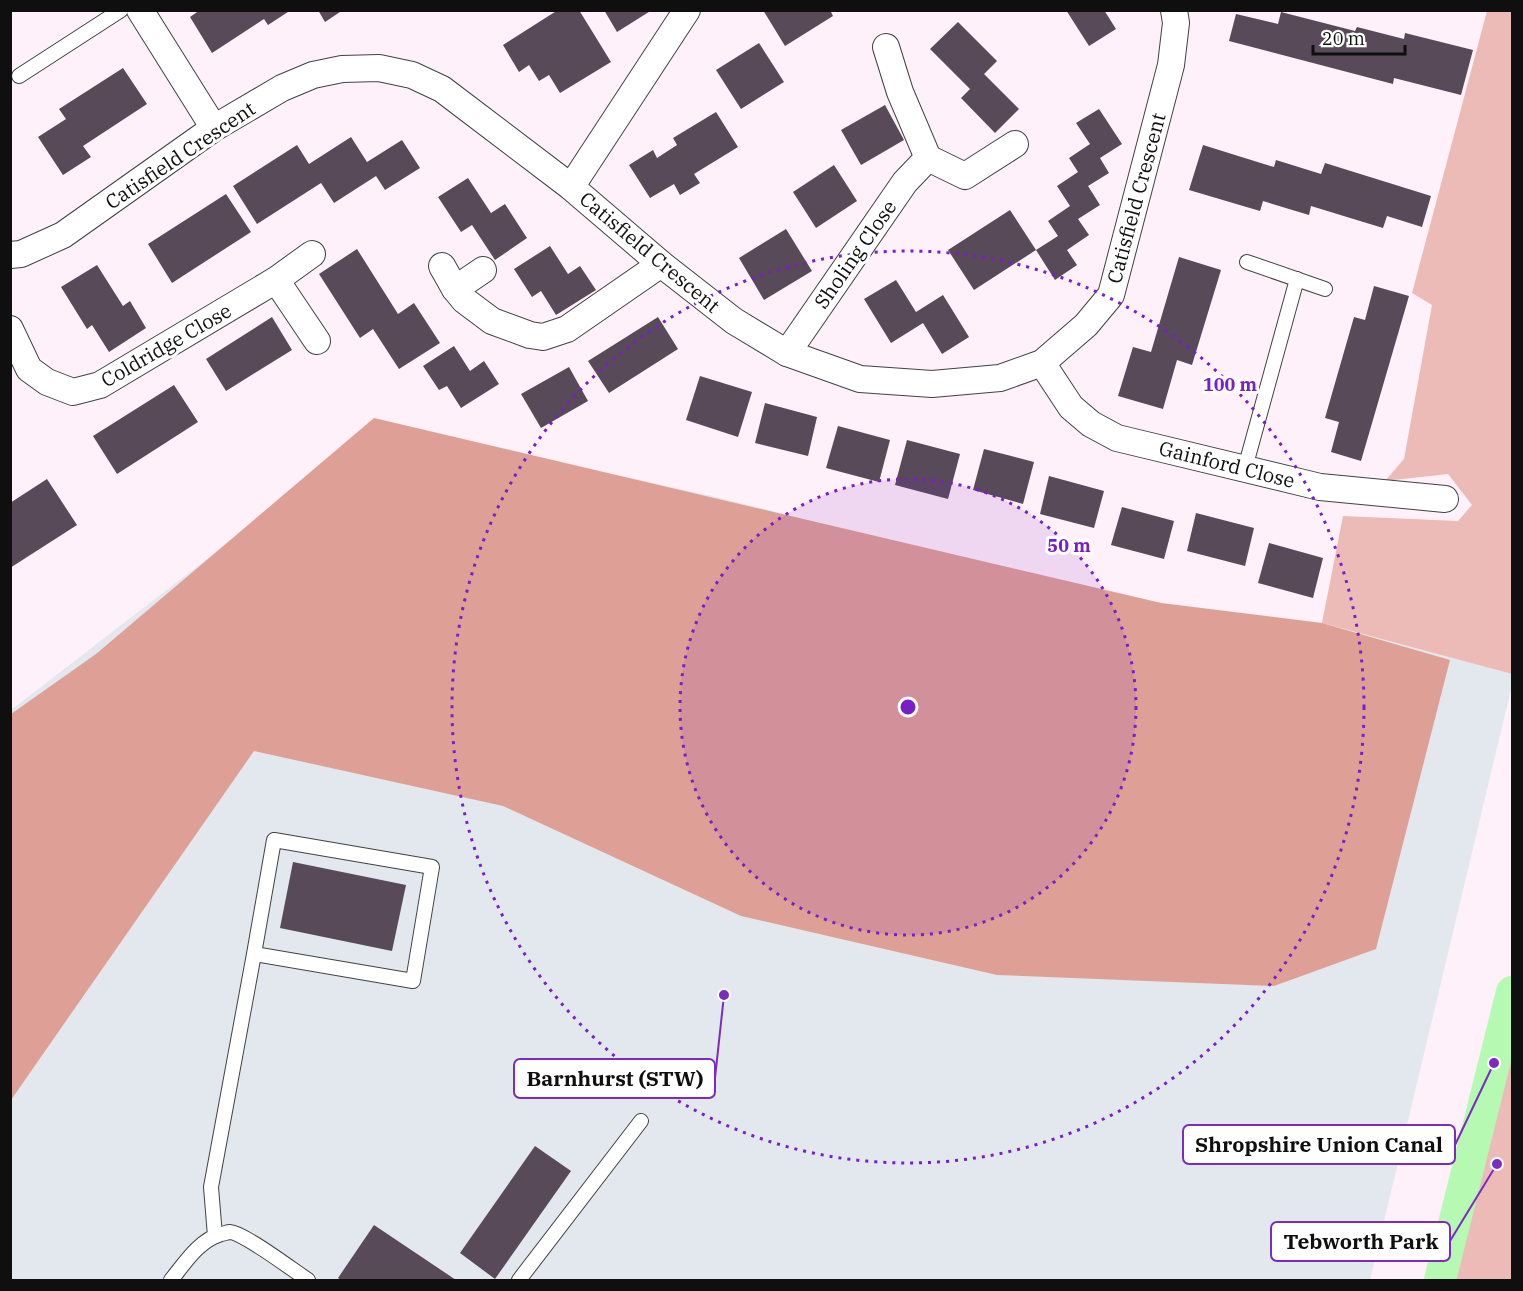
<svg xmlns="http://www.w3.org/2000/svg" width="1523" height="1291" font-family="'IBM Plex Serif',serif">
<rect width="100%" height="100%" fill="#fff1f9"/>
<path fill="#e3e8ee" d="M 370,422 L 708,495 L 867,535 L 1161,603 L 1322,623 L 1512,674 L 1512,685 L 1370,1280 L 11,1280 L 11,710 L 278,504 Z"/>
<g fill="#ecbbb7">
<path d="M 1487,11 L 1512,11 L 1512,674 L 1322,623 L 1343,516 L 1458,521 L 1472,505 L 1448,474 L 1385,481 L 1404,459 L 1432,305 L 1412,293 Z"/>
<path d="M 1512,1047 L 1512,1280 L 1452,1280 Z"/>
</g>
<path fill="#dea096" d="M 374,418 L 1161,603 L 1322,623 L 1450,660 L 1376,949 L 1274,986 L 997,975 L 741,916 L 503,806 L 254,751 L 11,1100 L 11,714 L 96,654 Z"/>
<g fill="none" stroke-linecap="round" stroke-linejoin="round">
<path stroke="#b5f9b2" stroke-width="32" d="M 1440,1280 L 1512,992"/>
</g>
<g fill="#584a58">
<path d="M 200,10 L 291,10 L 268,25 L 264,19 L 212,53 L 190,17 Z"/>
<path d="M 318,10 L 343,10 L 325,22 Z"/>
<path d="M 558,10 L 579,10 L 611,62 L 560,93 L 549,75 L 539,81 L 529,65 L 519,72 L 503,45 Z"/>
<path d="M 604,10 L 652,10 L 617,32 Z"/>
<path d="M 763,10 L 830,10 L 833,16 L 785,46 Z"/>
<path d="M 1066,10 L 1104,10 L 1116,29 L 1089,46 Z"/>
<path d="M 1281,12 L 1355,31 L 1357,27 L 1404,39 L 1405,33 L 1473,50 L 1461,95 L 1394,78 L 1393,84 L 1229,41 L 1236,14 L 1278,24 Z"/>
<path d="M 958,22 L 997,61 L 984,74 L 1019,109 L 995,133 L 961,98 L 970,89 L 930,49 Z"/>
<path d="M 759,43 L 784,82 L 741,109 L 716,70 Z"/>
<path d="M 123,68 L 147,104 L 83,146 L 91,157 L 63,175 L 38,137 L 66,119 L 59,109 Z"/>
<path d="M 885,105 L 904,140 L 861,165 L 841,130 Z"/>
<path d="M 1099,109 L 1122,144 L 1100,158 L 1109,173 L 1088,186 L 1100,205 L 1078,219 L 1089,235 L 1067,250 L 1077,265 L 1055,280 L 1036,250 L 1058,236 L 1048,221 L 1070,206 L 1057,186 L 1078,172 L 1069,158 L 1090,144 L 1076,123 Z"/>
<path d="M 716,112 L 738,147 L 694,174 L 700,183 L 680,195 L 674,184 L 650,198 L 629,165 L 653,150 L 657,158 L 677,145 L 673,138 Z"/>
<path d="M 351,137 L 367,162 L 402,140 L 420,168 L 385,190 L 376,176 L 334,203 L 321,183 L 257,224 L 233,186 L 297,145 L 309,164 Z"/>
<path d="M 1203,145 L 1274,167 L 1276,160 L 1321,174 L 1325,163 L 1431,196 L 1422,227 L 1387,216 L 1383,228 L 1311,206 L 1309,215 L 1263,201 L 1260,211 L 1189,190 Z"/>
<path d="M 834,165 L 857,201 L 816,228 L 793,192 Z"/>
<path d="M 468,178 L 491,213 L 505,204 L 527,238 L 495,260 L 472,225 L 461,232 L 438,197 Z"/>
<path d="M 226,194 L 251,232 L 172,283 L 148,244 Z"/>
<path d="M 1010,210 L 1036,250 L 974,290 L 948,250 Z"/>
<path d="M 786,229 L 812,271 L 764,300 L 739,258 Z"/>
<path d="M 550,246 L 568,274 L 580,266 L 596,290 L 556,315 L 541,291 L 532,297 L 514,269 Z"/>
<path d="M 357,249 L 398,314 L 414,303 L 440,343 L 399,369 L 373,329 L 360,338 L 319,274 Z"/>
<path d="M 1179,257 L 1221,270 L 1192,365 L 1177,360 L 1163,409 L 1118,396 L 1133,347 L 1151,352 Z"/>
<path d="M 97,265 L 123,306 L 130,301 L 146,328 L 109,352 L 92,325 L 87,329 L 61,287 Z"/>
<path d="M 896,280 L 916,312 L 943,295 L 969,337 L 942,354 L 923,323 L 891,343 L 864,299 Z"/>
<path d="M 1374,286 L 1409,296 L 1361,461 L 1331,452 L 1339,422 L 1325,418 L 1354,317 L 1365,320 Z"/>
<path d="M 272,317 L 292,350 L 226,391 L 206,359 Z"/>
<path d="M 658,317 L 678,349 L 609,393 L 588,361 Z"/>
<path d="M 454,346 L 470,371 L 484,361 L 499,384 L 461,408 L 447,386 L 439,390 L 423,366 Z"/>
<path d="M 569,367 L 588,401 L 541,428 L 521,394 Z"/>
<path d="M 700,376 L 752,392 L 738,437 L 686,420 Z"/>
<path d="M 174,385 L 198,422 L 117,474 L 93,436 Z"/>
<path d="M 765,403 L 817,417 L 808,456 L 755,443 Z"/>
<path d="M 838,426 L 890,440 L 879,482 L 826,468 Z"/>
<path d="M 907,440 L 960,454 L 948,499 L 895,485 Z"/>
<path d="M 984,449 L 1034,462 L 1023,504 L 973,490 Z"/>
<path d="M 1049,476 L 1104,491 L 1094,528 L 1040,514 Z"/>
<path d="M 47,479 L 77,525 L 10,568 L 10,503 Z"/>
<path d="M 1122,507 L 1174,521 L 1164,559 L 1111,545 Z"/>
<path d="M 1196,513 L 1254,528 L 1245,566 L 1187,551 Z"/>
<path d="M 1269,543 L 1323,558 L 1313,598 L 1258,583 Z"/>
<path d="M 293,862 L 406,885 L 392,951 L 280,928 Z"/>
<path d="M 535,1146 L 571,1171 L 495,1279 L 460,1253 Z"/>
<path d="M 374,1225 L 456,1280 L 341,1280 L 338,1278 Z"/>
</g>
<g fill="none" stroke-linecap="round" stroke-linejoin="round">
<g stroke="#424242" stroke-width="16">
<g id="lane">
<path d="M 19,76 L 121,10"/>
<path d="M 1247,262 L 1325,289"/>
<path d="M 1245,468 L 1297,279"/>
<path d="M 215,1236 L 211,1187 L 254,954 L 274,840 L 432,867 L 413,981 L 254,954"/>
<path d="M 171,1280 C 185,1263 198,1241 221,1234 C 224,1234 227,1232 230,1232 C 244,1233 294,1271 308,1280"/>
<path d="M 519,1280 L 641,1121"/>
</g>
</g>
<g stroke="#424242" stroke-width="28">
<g id="street">
<path d="M 140,10 L 214,128"/>
<path d="M 886,47 L 900,92 L 928,158 L 965,176 L 1015,144"/>
<path d="M 571,187 L 687,10"/>
<path d="M 10,255 L 21,254 L 63,235 L 214,128 L 282,88 L 313,75 L 342,69 L 379,68 L 412,75 L 442,89 L 571,187 L 661,264 L 734,321 L 787,353 L 860,379 L 932,384 L 1000,378 L 1042,363 L 1086,325 L 1111,295 L 1171,65 L 1176,23 L 1174,10"/>
<path d="M 442,266 L 455,289 L 464,300 L 492,321 L 530,335 L 543,337 L 567,329 L 661,264"/>
<path d="M 276,280 L 317,341"/>
<path d="M 455,289 L 483,270"/>
<path d="M 10,329 L 29,369 L 47,382 L 73,392 L 100,385 L 276,280 L 312,254"/>
<path d="M 787,353 L 905,182 L 928,158"/>
<path d="M 1042,363 L 1071,407 L 1091,424 L 1117,438 L 1320,487 L 1445,499"/>
</g>
</g>
<use href="#lane" stroke="#fff" stroke-width="14"/>
<use href="#street" stroke="#fff" stroke-width="26"/>
</g>
<circle cx="908" cy="707" r="228" fill="#7a1ec7" fill-opacity=".12"/>
<g fill="none" stroke="#7a1ec7" stroke-width="3" stroke-dasharray="3 6">
<circle cx="908" cy="707" r="228"/>
<circle cx="908" cy="707" r="456"/>
</g>
<g text-anchor="middle" dominant-baseline="central" stroke-width="6" stroke-linejoin="round" paint-order="stroke">
<g font-size="20" fill="#0f0f0f" stroke="#fff">
<text transform="translate(180 155) rotate(-34)">Catisfield Crescent</text>
<text transform="translate(1136 198) rotate(-75)">Catisfield Crescent</text>
<text transform="translate(650 252) rotate(40)">Catisfield Crescent</text>
<text transform="translate(855 254) rotate(-55)">Sholing Close</text>
<text transform="translate(166 345) rotate(-30)">Coldridge Close</text>
<text transform="translate(1227 464) rotate(14)">Gainford Close</text>
</g>
</g>
<circle cx="908" cy="707" r="9" fill="#7a1ec7" stroke="#fff" stroke-width="3"/>
<g font-size="18" text-anchor="middle" font-weight="bold" fill="#7a1ec7" stroke="#fff" stroke-width="6" stroke-linejoin="round" paint-order="stroke">
<text x="1230" y="391">100 m</text>
<text x="1069" y="552">50 m</text>
</g>
<path fill="none" stroke="#7b2cbf" stroke-width="2" d="M724 995L715 1078M1494 1063L1455 1145M1497 1164L1450 1241"/>
<g fill="#7b2cbf" stroke="#fff" stroke-width="2">
<circle cx="724" cy="995" r="6"/>
<circle cx="1494" cy="1063" r="6"/>
<circle cx="1497" cy="1164" r="6"/>
</g>
<g fill="#fff" stroke="#7b2cbf" stroke-width="2">
<rect x="514" y="1059" width="201" height="39" rx="6"/>
<rect x="1183" y="1125" width="272" height="39" rx="6"/>
<rect x="1271" y="1222" width="179" height="39" rx="6"/>
</g>
<g font-size="21" text-anchor="middle" font-weight="bold" fill="#0f0f0f">
<text x="615" y="1086">Barnhurst (STW)</text>
<text x="1319" y="1152">Shropshire Union Canal</text>
<text x="1361" y="1249">Tebworth Park</text>
</g>
<rect width="1523" height="1291" fill="none" stroke="#0f0f0f" stroke-width="24"/>
<path d="M1313 45v9h92v-9" fill="none" stroke="#0f0f0f" stroke-width="3"/>
<text x="1322" y="45" font-size="18" fill="#0f0f0f" stroke="#ffffff" stroke-width="4.5" paint-order="stroke">20 m</text>
</svg>
